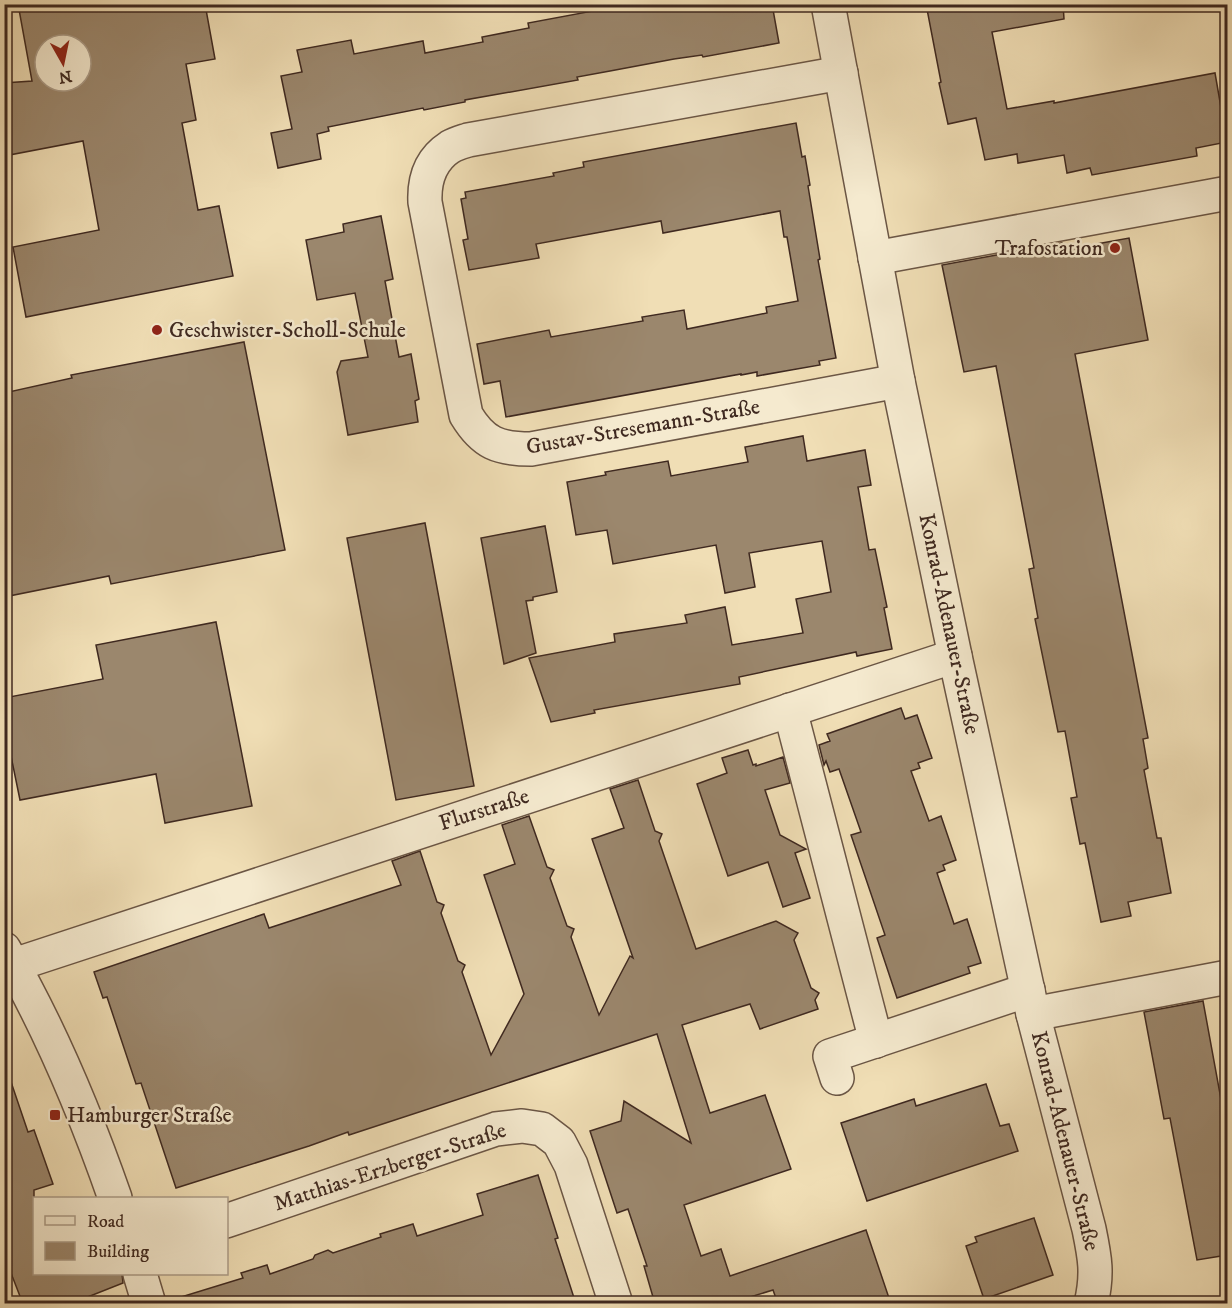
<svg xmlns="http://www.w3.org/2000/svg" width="1232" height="1308" font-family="'IM FELL DW Pica',serif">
<rect width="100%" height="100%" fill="#f0deb5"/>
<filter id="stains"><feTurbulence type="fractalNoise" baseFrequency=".00333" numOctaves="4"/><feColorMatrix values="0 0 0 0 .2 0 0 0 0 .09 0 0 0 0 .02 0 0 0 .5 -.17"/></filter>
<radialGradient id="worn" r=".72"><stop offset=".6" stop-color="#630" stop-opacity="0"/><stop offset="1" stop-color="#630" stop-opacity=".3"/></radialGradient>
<g fill="#9b876d" stroke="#3f2920" stroke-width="1.5" fill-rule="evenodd">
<path d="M 18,4 L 205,4 L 215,59 L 186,64 L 196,120 L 182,123 L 198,210 L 219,206 L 233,276 L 26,317 L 13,247 L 99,230 L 83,141 L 4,156 L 4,83 L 32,81 ZM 45,45 L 81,45 L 81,81 L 45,81 Z"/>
<path d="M 592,4 L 772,4 L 779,43 L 703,57 L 702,55 L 674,59 L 610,71 L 577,77 L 578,80 L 465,100 L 465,102 L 424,110 L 423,108 L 328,127 L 329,131 L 317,134 L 321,159 L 278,168 L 271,133 L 292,129 L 281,76 L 302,72 L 297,50 L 351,40 L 354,54 L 423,41 L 425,53 L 483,42 L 482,37 L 529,28 L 528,23 L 593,11 Z"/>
<path d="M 926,4 L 1063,4 L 1064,19 L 992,32 L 1007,109 L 1054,101 L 1054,103 L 1215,73 L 1227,142 L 1196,148 L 1197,156 L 1092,175 L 1090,168 L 1067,173 L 1064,155 L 1018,163 L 1017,154 L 985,160 L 976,118 L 948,124 L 939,83 L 941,82 Z"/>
<path d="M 796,123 L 802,157 L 805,156 L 810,185 L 808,186 L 820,259 L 818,260 L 836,358 L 819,361 L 820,365 L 791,370 L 757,376 L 757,372 L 741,375 L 741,374 L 506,417 L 500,381 L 484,384 L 477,344 L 549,330 L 551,337 L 643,321 L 642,317 L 684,310 L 687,329 L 767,313 L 766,307 L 798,301 L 787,237 L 784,237 L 780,211 L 663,233 L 661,221 L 536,244 L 539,258 L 469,270 L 463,240 L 468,239 L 461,199 L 466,198 L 465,192 L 554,176 L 553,173 L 584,167 L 583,162 Z"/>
<path d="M 381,216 L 393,279 L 385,281 L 399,357 L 411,354 L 419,399 L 415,401 L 418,422 L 348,435 L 337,372 L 341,361 L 368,357 L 355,293 L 317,300 L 306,240 L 344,232 L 343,224 Z"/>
<path d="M 1129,238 L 1148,340 L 1075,354 L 1148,738 L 1143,739 L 1148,768 L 1144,770 L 1157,838 L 1161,838 L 1171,893 L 1128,902 L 1131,916 L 1101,922 L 1085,843 L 1080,844 L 1071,798 L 1077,797 L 1065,731 L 1058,732 L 1035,619 L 1038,618 L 1029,569 L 1034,568 L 996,366 L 964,372 L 942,265 L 1062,243 L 1063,250 Z"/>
<path d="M 244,342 L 285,550 L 111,584 L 109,576 L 4,597 L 4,393 L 72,378 L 71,375 Z"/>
<path d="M 803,436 L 807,461 L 865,450 L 871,485 L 858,487 L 869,550 L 875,549 L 887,607 L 884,608 L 892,649 L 857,656 L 856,652 L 739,677 L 740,684 L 594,710 L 595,713 L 551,722 L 529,658 L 615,642 L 614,634 L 687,623 L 685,615 L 725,607 L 732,645 L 803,633 L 796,599 L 831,592 L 822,541 L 749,553 L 755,587 L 725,593 L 716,545 L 613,564 L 607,530 L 576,535 L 567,482 L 606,475 L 605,472 L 668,461 L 671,476 L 748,462 L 745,447 Z"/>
<path d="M 425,523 L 474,786 L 396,800 L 347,538 Z"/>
<path d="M 545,526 L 557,592 L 533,597 L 533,600 L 526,601 L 536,653 L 504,664 L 481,538 Z"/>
<path d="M 216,622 L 252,806 L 165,823 L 156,774 L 20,800 L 4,722 L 4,698 L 103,679 L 96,645 Z"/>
<path d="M 901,708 L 905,719 L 917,715 L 932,758 L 918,763 L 920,768 L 911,771 L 929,821 L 941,816 L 956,860 L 943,865 L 945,870 L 937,873 L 954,924 L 967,919 L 981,963 L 968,967 L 970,973 L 897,998 L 877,938 L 885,935 L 851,835 L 861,832 L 839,769 L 830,772 L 826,761 L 824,765 L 819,745 L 830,741 L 827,734 Z"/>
<path d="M 748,750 L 753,765 L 756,764 L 756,766 L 783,757 L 790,783 L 765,790 L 780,835 L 806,849 L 795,853 L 810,898 L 783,907 L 768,862 L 728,876 L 697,784 L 727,773 L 722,758 Z"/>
<path d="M 638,780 L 655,831 L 662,834 L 659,841 L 696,949 L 776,921 L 798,933 L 794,940 L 811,988 L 819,993 L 815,1000 L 818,1009 L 760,1029 L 750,1004 L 682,1025 L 710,1113 L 765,1095 L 791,1169 L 684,1205 L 701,1256 L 721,1249 L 730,1276 L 866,1230 L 891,1304 L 778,1304 L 773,1290 L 737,1301 L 738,1304 L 655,1304 L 644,1266 L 647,1266 L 628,1209 L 617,1213 L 590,1131 L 621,1121 L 624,1101 L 691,1143 L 657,1034 L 349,1135 L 348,1132 L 309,1146 L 176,1188 L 141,1083 L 136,1084 L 107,997 L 103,998 L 94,972 L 264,914 L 269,928 L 401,885 L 392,861 L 420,851 L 437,902 L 444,905 L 441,913 L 458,961 L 465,965 L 462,972 L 491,1055 L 524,994 L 484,875 L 515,864 L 502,825 L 529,816 L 547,867 L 554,870 L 550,878 L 567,926 L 574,929 L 571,937 L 599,1015 L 630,956 L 633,958 L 592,839 L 624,828 L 610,789 Z"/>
<path d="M 1203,1001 L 1227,1132 L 1227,1255 L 1197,1260 L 1170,1118 L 1164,1119 L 1144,1012 Z"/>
<path d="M 9,1076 L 28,1132 L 34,1130 L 53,1184 L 34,1190 L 34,1274 L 122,1274 L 123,1283 L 70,1304 L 23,1304 L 4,1255 L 4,1077 Z"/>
<path d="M 986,1084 L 1000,1126 L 1009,1124 L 1018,1151 L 867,1201 L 841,1123 L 914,1099 L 916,1106 Z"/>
<path d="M 538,1175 L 558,1238 L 555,1239 L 576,1304 L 182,1304 L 181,1297 L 243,1278 L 241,1273 L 267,1265 L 270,1274 L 313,1259 L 315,1255 L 328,1250 L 333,1253 L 381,1237 L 380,1234 L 413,1224 L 417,1236 L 483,1215 L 477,1194 Z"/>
<path d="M 1034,1218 L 1053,1275 L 984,1299 L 966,1246 L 977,1242 L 975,1237 Z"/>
</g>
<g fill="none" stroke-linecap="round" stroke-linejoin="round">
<g stroke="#6b5645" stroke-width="36">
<g id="minor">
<path d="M 828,4 L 898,381 L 955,656 L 1033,1014 L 1089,1229 C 1095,1258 1098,1274 1091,1304"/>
<path d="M 841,73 L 468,140 C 462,142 455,144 450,147 C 430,160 424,180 425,202 L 466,415 C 483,443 498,449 531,449 L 898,381"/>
<path d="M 875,258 L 1228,193"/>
<path d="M 790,710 L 876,1041"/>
<path d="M 4,949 C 50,1028 85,1112 115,1198"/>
<path d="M 14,965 L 955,656"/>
<path d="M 1033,1014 L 1228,977"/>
<path d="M 837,1078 L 830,1056 L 1028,990"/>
<path d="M 226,1221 L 496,1129 L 522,1126 L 542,1129 L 559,1142 L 571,1165 L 616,1304"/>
<path d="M 140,1274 L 149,1304"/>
</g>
</g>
<use href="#minor" stroke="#f5eacf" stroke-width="33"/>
</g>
<g fill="#8f2418" stroke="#f5eacf" stroke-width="2">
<circle cx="1115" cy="248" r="6"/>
<circle cx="157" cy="330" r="6"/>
<rect x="49" y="1109" width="12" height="12" rx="3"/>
</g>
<g text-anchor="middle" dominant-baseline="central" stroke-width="5" stroke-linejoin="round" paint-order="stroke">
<g font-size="22" fill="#3f2920" stroke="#f5eacf" text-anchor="start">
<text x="1103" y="248" text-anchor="end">Trafostation</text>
<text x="169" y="330">Geschwister-Scholl-Schule</text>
<text x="67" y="1115">Hamburger Straße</text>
</g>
<g font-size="22" fill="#3f2920" stroke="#f5eacf">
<text transform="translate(643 427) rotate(-10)">Gustav-Stresemann-Straße</text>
<text transform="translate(949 624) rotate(78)">Konrad-Adenauer-Straße</text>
<text transform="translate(484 810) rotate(-18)">Flurstraße</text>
<text transform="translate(1065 1141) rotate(76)">Konrad-Adenauer-Straße</text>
<text transform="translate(390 1167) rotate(-18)">Matthias-Erzberger-Straße</text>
</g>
</g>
<rect width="1232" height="1308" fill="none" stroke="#f0deb5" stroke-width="24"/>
<rect x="6" y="6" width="1220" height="1296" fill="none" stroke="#3f2920" stroke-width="3"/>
<rect x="12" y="12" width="1208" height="1284" fill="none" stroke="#3f2920" stroke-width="1.5"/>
<rect x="33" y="1197" width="195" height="78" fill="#f5eacf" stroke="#ac9d89" stroke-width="1.5"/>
<rect x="45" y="1216" width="30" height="9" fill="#f5eacf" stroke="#ac9d89" stroke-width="1.5"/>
<text x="87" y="1227" font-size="18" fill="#3f2920">Road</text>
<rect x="45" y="1242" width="30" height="18" fill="#9b876d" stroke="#ac9d89" stroke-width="1.5"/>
<text x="87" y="1257" font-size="18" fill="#3f2920">Building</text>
<g transform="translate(63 63) rotate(171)"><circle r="28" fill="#f5eacf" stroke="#ac9d89" stroke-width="1.5"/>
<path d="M0-4.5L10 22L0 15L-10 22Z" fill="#8f2418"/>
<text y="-9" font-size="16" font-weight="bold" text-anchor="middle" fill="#3f2920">N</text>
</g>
<rect width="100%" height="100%" filter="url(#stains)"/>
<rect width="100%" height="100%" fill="url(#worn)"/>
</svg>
